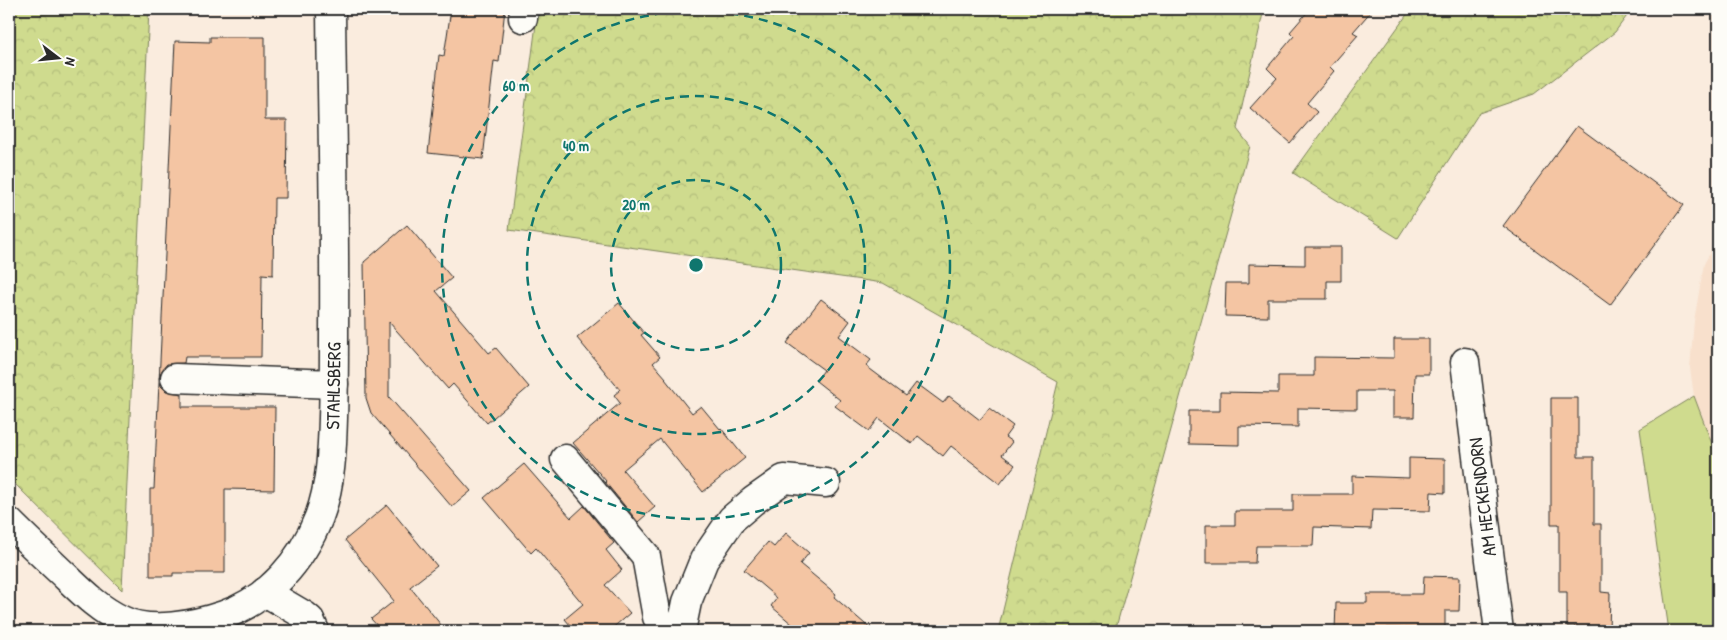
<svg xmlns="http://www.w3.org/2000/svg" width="1727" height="640" font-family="'Patrick Hand',sans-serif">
<defs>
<pattern id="forest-crowns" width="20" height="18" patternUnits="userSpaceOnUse" patternTransform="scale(1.25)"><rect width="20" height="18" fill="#cfdb8e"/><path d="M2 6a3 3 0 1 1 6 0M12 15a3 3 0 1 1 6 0" fill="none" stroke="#b2bc7b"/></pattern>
</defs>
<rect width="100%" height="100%" fill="#faecde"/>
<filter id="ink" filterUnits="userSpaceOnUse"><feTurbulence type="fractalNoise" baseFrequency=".02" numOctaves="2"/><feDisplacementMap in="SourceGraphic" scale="10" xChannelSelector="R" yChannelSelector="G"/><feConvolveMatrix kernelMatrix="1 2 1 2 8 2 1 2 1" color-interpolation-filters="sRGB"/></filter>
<g filter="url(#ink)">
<path fill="#f8e0cc" d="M 1718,238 L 1718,460 L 1694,396 L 1690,368 L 1694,321 L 1704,264 Z"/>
<path fill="#cfdb8e" stroke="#7d835c" d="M 1694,396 L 1718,460 L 1718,631 L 1669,631 L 1640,429 Z"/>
<g fill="url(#forest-crowns)" stroke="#7d835c">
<path d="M 10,9 L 149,9 L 122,590 L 9,478 Z"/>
<path d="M 538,9 L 1264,9 L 1237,129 L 1250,146 L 1115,631 L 998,631 L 1058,382 L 883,283 L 509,230 Z"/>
<path d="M 1411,9 L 1632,9 L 1615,32 L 1534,94 L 1479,113 L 1398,238 L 1293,173 Z"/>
</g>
<g fill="#f4c5a3" stroke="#2b2b2b">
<path d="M 451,9 L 505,9 L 499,62 L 494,61 L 483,159 L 428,153 L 439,55 L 444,56 Z"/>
<path d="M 1310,9 L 1373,9 L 1353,32 L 1358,35 L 1330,67 L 1334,71 L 1307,103 L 1317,112 L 1290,143 L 1250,108 L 1277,78 L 1267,68 L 1294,36 L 1290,32 Z"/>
<path d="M 210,37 L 265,37 L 265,120 L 287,120 L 286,198 L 274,198 L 273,275 L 262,274 L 261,357 L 185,357 L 184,363 L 167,364 L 162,370 L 159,378 L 161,386 L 166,391 L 182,394 L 182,407 L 275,407 L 274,490 L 225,489 L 225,573 L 173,573 L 173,576 L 150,576 L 150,489 L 154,489 L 175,41 L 210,42 Z"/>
<path d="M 1577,126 L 1684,205 L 1610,305 L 1503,226 Z"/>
<path d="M 407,225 L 452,278 L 436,291 L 489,353 L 496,348 L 529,387 L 487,423 L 453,384 L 448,389 L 389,322 L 389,397 L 471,491 L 452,507 L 371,413 L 366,398 L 364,262 Z"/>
<path d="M 1305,247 L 1341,247 L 1341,281 L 1327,281 L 1327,299 L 1268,299 L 1268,317 L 1225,316 L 1226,283 L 1249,283 L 1249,264 L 1305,265 Z"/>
<path d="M 821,299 L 850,321 L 839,336 L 871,360 L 866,366 L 906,396 L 916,383 L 943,403 L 949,396 L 980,420 L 989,408 L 1013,426 L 1005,437 L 1012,442 L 1002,455 L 1015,465 L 1000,484 L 951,446 L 943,456 L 918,436 L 912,444 L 879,418 L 869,431 L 835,406 L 840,400 L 816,381 L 824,370 L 787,343 Z"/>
<path d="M 619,303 L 644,333 L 641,335 L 660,357 L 653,363 L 666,378 L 665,379 L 692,413 L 701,406 L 720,429 L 721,428 L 745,458 L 703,492 L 660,439 L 623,470 L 655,507 L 638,522 L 605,482 L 606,481 L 573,443 L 620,403 L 614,395 L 620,390 L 577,338 Z"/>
<path d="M 1394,339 L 1429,339 L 1429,374 L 1415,374 L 1414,417 L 1393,417 L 1393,391 L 1357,391 L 1357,409 L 1298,408 L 1298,427 L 1239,426 L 1239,445 L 1189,444 L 1189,411 L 1220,411 L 1220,392 L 1278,393 L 1278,376 L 1314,376 L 1314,357 L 1394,358 Z"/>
<path d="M 1551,398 L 1578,398 L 1578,457 L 1594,457 L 1594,524 L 1601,524 L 1601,592 L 1610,593 L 1609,631 L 1575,631 L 1575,626 L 1567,626 L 1567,592 L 1559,592 L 1559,524 L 1551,524 Z"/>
<path d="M 1409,458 L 1445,459 L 1445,493 L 1431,492 L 1430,511 L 1372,510 L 1371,529 L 1314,527 L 1313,546 L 1256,546 L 1255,563 L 1206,563 L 1206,525 L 1235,525 L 1235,511 L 1293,511 L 1293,494 L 1352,494 L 1352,476 L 1409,478 Z"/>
<path d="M 524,464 L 571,518 L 584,506 L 614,543 L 606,550 L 622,570 L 605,585 L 630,613 L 609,631 L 575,631 L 565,619 L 583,604 L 536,548 L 531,553 L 484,498 Z"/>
<path d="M 387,505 L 437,566 L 410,587 L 446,631 L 382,631 L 371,619 L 394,601 L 345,540 Z"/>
<path d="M 786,533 L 809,553 L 800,564 L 836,594 L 834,597 L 873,631 L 800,631 L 771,606 L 777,598 L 744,570 L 768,542 L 774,547 Z"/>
<path d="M 1424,576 L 1460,577 L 1459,611 L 1445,611 L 1445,629 L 1387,628 L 1387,631 L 1335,631 L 1336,603 L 1367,603 L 1367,594 L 1423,594 Z"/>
</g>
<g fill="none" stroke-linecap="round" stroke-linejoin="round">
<g stroke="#2b2b2b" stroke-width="31">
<g id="minor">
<path d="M 523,18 L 524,9"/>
<path d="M 1465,362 L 1499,631"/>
<path d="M 175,378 L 334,384"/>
<path d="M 565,459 L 646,556 L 657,617 L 666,631"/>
<path d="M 9,522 C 26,539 44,556 61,572 C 80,590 98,609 122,620 C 150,634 195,625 224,615 C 269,599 302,561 319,517 C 331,485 332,451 333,418 C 334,389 334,361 334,332 C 335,224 332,116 331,9"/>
<path d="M 265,592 L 304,615 L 310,620 L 315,631"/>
<path d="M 681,631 L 687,602 L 704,560 L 732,519 L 753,501 L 784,479 L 826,483"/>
</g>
</g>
<use href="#minor" stroke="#fdfcf7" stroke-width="28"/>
</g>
</g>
<g fill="none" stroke="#0f766e" stroke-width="2.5" stroke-dasharray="9 6">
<circle cx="696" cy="265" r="85"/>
<circle cx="696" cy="265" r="169"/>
<circle cx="696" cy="265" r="254"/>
</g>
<g text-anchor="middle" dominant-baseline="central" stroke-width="4" stroke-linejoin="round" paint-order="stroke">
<g font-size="19" fill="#2b2b2b" stroke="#fdfcf7">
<text transform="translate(333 386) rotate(-89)">STAHLSBERG</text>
<text transform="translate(1482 497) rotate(-97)">AM HECKENDORN</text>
</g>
</g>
<circle cx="696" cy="265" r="8" fill="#0f766e" stroke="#fdfcf7" stroke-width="2.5"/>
<g font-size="15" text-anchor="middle" font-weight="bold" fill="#0f766e" stroke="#fdfcf7" stroke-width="4" stroke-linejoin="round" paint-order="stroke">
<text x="516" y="91">60 m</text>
<text x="576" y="151">40 m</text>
<text x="636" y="210">20 m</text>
</g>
<rect width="1727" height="640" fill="none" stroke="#fdfcf7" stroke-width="30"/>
<rect x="15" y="15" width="1697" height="610" fill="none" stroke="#2b2b2b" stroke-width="2" filter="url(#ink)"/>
<g transform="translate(58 58) rotate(106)" stroke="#fdfcf7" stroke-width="4" paint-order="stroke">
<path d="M0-4L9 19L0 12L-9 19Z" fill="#2b2b2b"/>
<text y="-8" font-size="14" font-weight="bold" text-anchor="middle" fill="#2b2b2b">N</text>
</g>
</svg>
